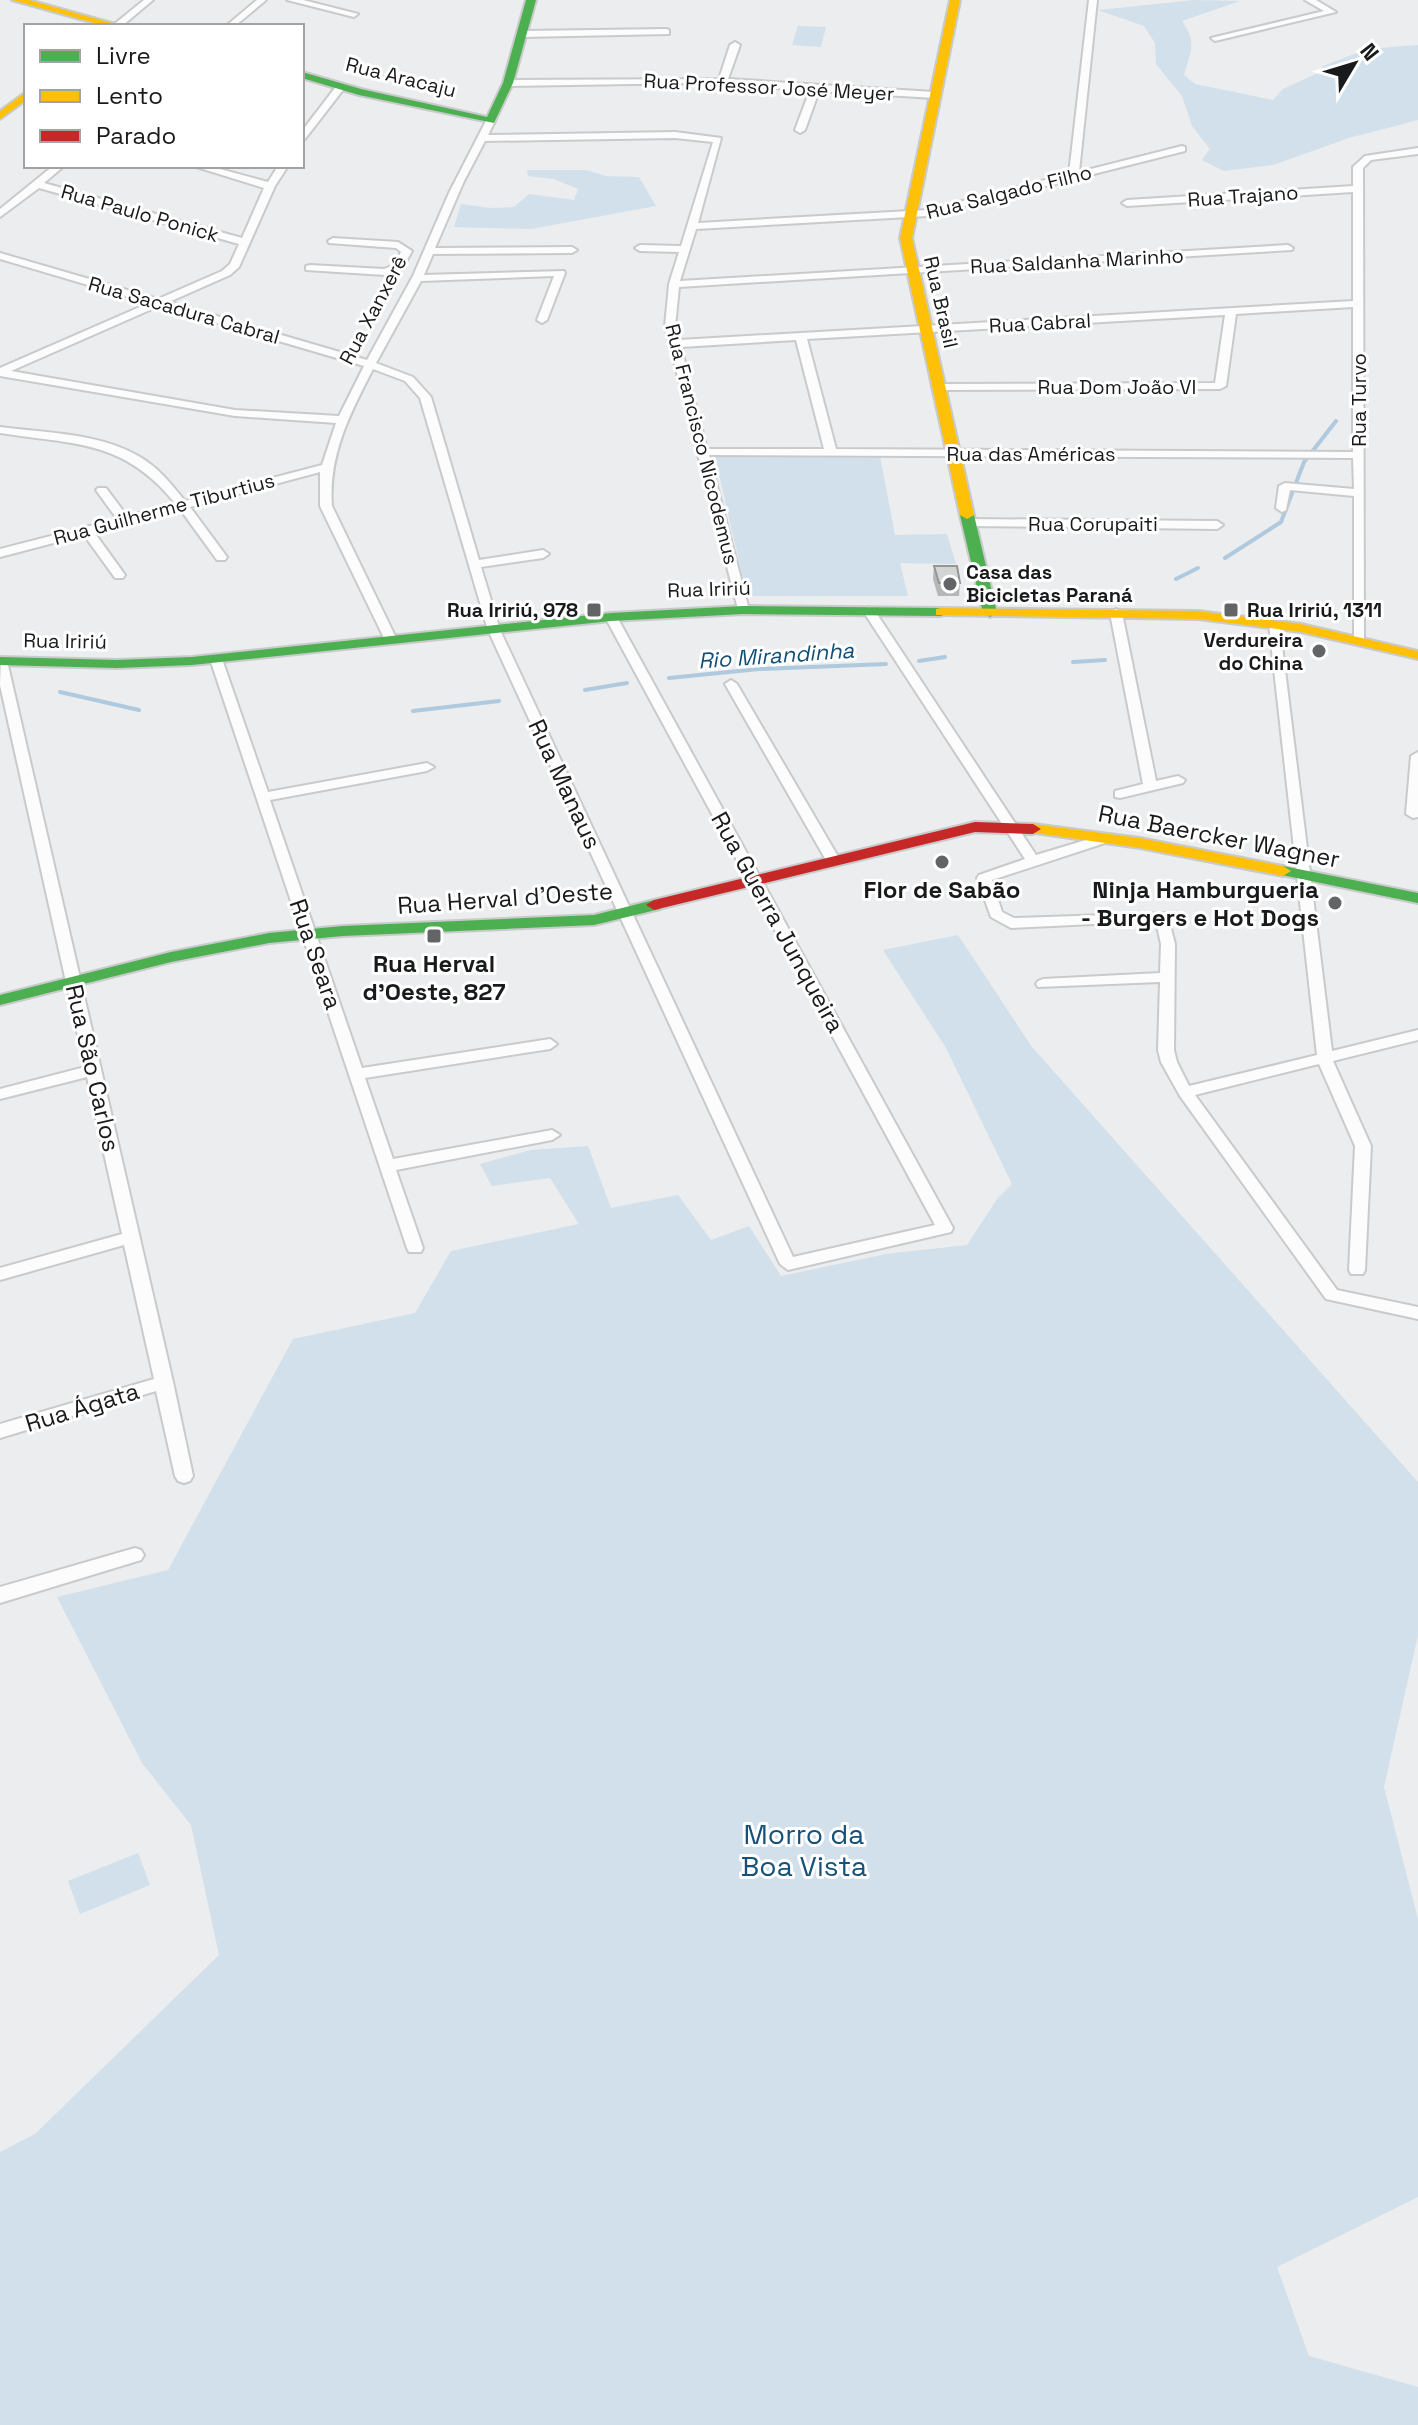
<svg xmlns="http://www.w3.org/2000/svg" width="1418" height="2425" font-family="'Space Grotesk',sans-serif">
<rect width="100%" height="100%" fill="#ebedee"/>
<g fill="#d2e0eb">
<path d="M 1195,0 L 1240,1 L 1182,21 C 1197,42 1191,51 1184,75 L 1195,84 L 1273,100 L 1283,89 L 1320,72 L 1323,66 L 1367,49 L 1418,45 L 1418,120 L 1349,138 L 1273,165 L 1224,171 L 1202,160 L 1210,149 L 1192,126 L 1182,96 L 1156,64 L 1155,43 L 1144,26 L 1098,10 Z"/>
<path d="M 798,26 L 826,27 L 821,47 L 792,45 Z"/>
<path d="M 527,170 L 586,170 L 606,176 L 639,177 L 656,206 L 531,229 L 454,227 L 461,204 L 490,208 L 514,207 L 529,194 L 574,200 L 578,189 L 554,179 L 528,176 Z"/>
<path d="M 880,456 L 895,535 L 947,534 L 956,564 L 900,563 L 908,596 L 747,596 L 715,457 Z"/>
<path d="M 958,935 L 1032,1047 L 1418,1482 L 1418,1635 L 1384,1787 L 1418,1919 L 1418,2197 L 1277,2267 L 1309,2356 L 1418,2387 L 1418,2425 L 0,2425 L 0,2152 L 35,2134 L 219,1955 L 191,1825 L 142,1763 L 57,1597 L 168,1570 L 293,1339 L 415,1313 L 451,1251 L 579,1224 L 550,1178 L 492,1186 L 480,1164 L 531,1150 L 588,1146 L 611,1208 L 678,1195 L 711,1240 L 749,1226 L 781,1276 L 886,1254 L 967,1245 L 997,1199 L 1012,1184 L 946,1048 L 883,950 Z"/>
<path d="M 138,1853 L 150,1885 L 80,1914 L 68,1881 Z"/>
</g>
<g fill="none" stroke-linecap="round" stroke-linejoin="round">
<g stroke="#afc9df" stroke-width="4">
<path d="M 1225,558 L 1281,522 L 1304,462 L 1336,421"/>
<path d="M 1176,579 L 1198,568"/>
<path d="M 919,661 L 945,657"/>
<path d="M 1073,662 L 1105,660"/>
<path d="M 669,678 L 759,669 L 886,664"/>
<path d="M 585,690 L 627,683"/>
<path d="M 60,692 L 139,710"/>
<path d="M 413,711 L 499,701"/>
</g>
<g stroke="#c9cacb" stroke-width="4">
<g id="street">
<path d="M 144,0 L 153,0 L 122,26 L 112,26 Z"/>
<path d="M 257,0 L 266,0 L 235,26 L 226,26 Z"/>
<path d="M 287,0 L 303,0 L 358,14 L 354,17 Z"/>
<path d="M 1089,0 L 1097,0 L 1079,172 L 1182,146 L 1185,147 L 1185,151 L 927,216 L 696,229 L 680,281 L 1288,245 L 1293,248 L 1292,250 L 679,287 L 675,327 L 679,340 L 1353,301 L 1353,192 L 1127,206 L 1122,203 L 1127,200 L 1353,186 L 1353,167 L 1365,156 L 1418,148 L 1418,154 L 1371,160 L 1363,168 L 1364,643 L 1356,643 L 1354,640 L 1354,496 L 1290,490 L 1286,510 L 1282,512 L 1276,508 L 1279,486 L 1285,483 L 1354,489 L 1353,458 L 709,455 L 749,610 L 743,614 L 739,613 L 665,327 L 669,284 L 679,252 L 640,251 L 635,248 L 640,245 L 681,246 L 713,142 L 675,138 L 485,141 L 464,181 L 435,248 L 572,247 L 577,250 L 572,253 L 433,254 L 424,275 L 564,271 L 565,273 L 547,320 L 542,323 L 537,320 L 554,276 L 421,281 L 376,363 L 413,377 L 431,397 L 479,560 L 543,550 L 549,554 L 543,558 L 481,567 L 500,630 L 793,1257 L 935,1225 L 605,617 L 607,614 L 611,613 L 617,617 L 953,1228 L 951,1232 L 788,1270 L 780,1264 L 488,630 L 420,398 L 405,381 L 373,369 C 350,413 328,456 332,506 L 397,640 L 395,643 L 387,643 L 385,640 L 320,506 L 320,472 L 190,507 L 227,557 L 225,560 L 217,560 L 180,509 L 94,532 L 125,575 L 123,578 L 115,578 L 84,535 L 0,557 L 0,549 L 117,519 L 96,490 L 98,488 L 106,488 L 127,516 L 175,503 C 123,439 75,445 0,433 L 0,427 C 46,433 100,433 140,457 C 159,468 172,485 185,501 L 322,465 L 336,423 L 235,416 L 0,376 L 0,368 L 149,303 L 0,259 L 0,253 L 158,299 L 222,271 L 230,264 L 239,244 L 39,188 L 0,217 L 0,209 L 53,166 L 64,166 L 44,183 L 242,238 L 264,188 L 193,166 L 209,166 L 268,182 L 278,166 L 288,166 L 275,186 L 239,267 L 230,275 L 169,302 L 367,360 L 413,276 L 449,193 L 487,119 L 495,121 L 488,135 L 675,132 L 721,138 L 698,223 L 927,210 L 1069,174 ZM 159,306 L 364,366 L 339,416 L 235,410 L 11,371 ZM 1353,307 L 1353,452 L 836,449 L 807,339 L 1225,315 L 1215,383 L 938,384 L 932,387 L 938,390 L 1220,389 L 1226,386 L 1236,314 ZM 796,340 L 824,449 L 707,449 L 681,347 Z"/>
<path d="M 1305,0 L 1316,0 L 1336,12 L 1215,41 L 1211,38 L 1324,11 Z"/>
<path d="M 666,29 L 669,30 L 669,34 L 522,37 L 518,34 L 522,31 Z"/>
<path d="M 735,42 L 740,45 L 728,79 L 934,92 L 939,95 L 934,98 L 819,91 L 805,130 L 800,133 L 795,130 L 810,90 L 697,83 L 508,86 L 503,83 L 508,80 L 719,79 L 730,45 Z"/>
<path d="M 338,84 L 346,86 L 305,139 L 302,140 L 302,131 Z"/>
<path d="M 333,238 L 398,242 L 412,251 L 402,269 L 385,275 L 306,270 L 306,266 L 310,265 L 384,269 L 394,265 L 401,252 L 396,248 L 329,243 L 328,241 Z"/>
<path d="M 970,519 L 1217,521 L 1223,525 L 1217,529 L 966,526 L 966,520 Z"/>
<path d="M 869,607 L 875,611 L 1036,855 L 1106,834 L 1113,838 L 1111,841 L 992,880 L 1002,912 L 1014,918 L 1167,913 L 1175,944 L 1174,1050 L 1177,1062 L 1189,1086 L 1317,1055 L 1269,624 L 1271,621 L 1279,621 L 1332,1051 L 1418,1030 L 1418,1040 L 1333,1061 L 1371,1146 L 1365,1270 L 1363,1274 L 1351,1274 L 1349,1270 L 1355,1146 L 1319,1064 L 1195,1095 L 1337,1290 L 1418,1307 L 1418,1319 L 1326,1299 L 1180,1096 L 1161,1062 L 1158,1050 L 1160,982 L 1038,987 L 1036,984 L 1038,981 L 1043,979 L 1160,973 L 1161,944 L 1156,921 L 1011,928 L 991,917 L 977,878 L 979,875 L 1025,859 L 863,611 Z"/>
<path d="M 1116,609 L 1122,613 L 1156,781 L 1178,776 L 1185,780 L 1183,783 L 1120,798 L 1115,797 L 1115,791 L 1143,784 L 1110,613 Z"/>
<path d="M 216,655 L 222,659 L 268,792 L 427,763 L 434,767 L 427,771 L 270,800 L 362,1068 L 550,1039 L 557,1044 L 550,1049 L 365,1078 L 393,1159 L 552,1130 L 560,1135 L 552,1140 L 396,1170 L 423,1248 L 421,1252 L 409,1252 L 407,1248 L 210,659 Z"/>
<path d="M 1,657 L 7,661 L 173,1382 L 193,1476 L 190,1481 L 184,1483 L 178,1481 L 175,1476 L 156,1391 L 0,1438 L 0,1424 L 154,1379 L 124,1245 L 0,1280 L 0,1268 L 122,1234 L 87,1077 L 0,1099 L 0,1089 L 85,1067 L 0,685 Z"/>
<path d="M 731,680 L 737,684 L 840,860 L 838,863 L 828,863 L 826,860 L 725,684 Z"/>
<path d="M 1418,752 L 1418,817 L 1413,818 L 1406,814 L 1411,756 Z"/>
<path d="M 135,1548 L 141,1550 L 144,1555 L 141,1560 L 0,1603 L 0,1587 Z"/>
</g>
</g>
<g stroke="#c9cacb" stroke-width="4">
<g id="fast">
<path d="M 526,0 L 536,0 L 513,83 L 494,123 L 359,95 L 302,78 L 302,72 L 361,89 L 487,117 L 503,83 Z"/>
<path d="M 967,511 L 974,515 L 997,613 L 990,617 L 983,613 L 960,515 Z"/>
<path d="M 743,606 L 941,608 L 948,612 L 941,616 L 743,614 L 611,621 L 192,665 L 117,668 L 0,665 L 0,657 L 117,660 L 192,657 L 611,613 Z"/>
<path d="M 1283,866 L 1418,893 L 1418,903 L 1277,874 L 1275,871 L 1277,868 Z"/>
<path d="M 654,900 L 660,901 L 662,905 L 660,909 L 594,925 L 343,936 L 269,943 L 171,962 L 0,1005 L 0,995 L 171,952 L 269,933 L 343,926 L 594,915 Z"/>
</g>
</g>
<g stroke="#c9cacb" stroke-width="4">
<g id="slow">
<path d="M 12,0 L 29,0 L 122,26 L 105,26 Z"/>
<path d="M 950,0 L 960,0 L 912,238 L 974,515 L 967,519 L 960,515 L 900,238 Z"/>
<path d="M 26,92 L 26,100 L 0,119 L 0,111 Z"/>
<path d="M 941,608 L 1198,611 L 1301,624 L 1418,651 L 1418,659 L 1301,632 L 1198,619 L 936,615 L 936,609 Z"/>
<path d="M 1033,824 L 1140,838 L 1283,866 L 1291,871 L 1283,876 L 1140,848 L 1028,832 L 1025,829 Z"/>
</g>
</g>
<g stroke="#c9cacb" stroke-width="4">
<path id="jam" d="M 975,822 L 1033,824 L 1041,829 L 1033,834 L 975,832 L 654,910 L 646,905 L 654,900 Z"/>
</g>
<use href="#street" fill="#fcfcfc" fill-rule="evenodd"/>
<use href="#fast" fill="#4caf50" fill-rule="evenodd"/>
<use href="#slow" fill="#ffc107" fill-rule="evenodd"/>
<use href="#jam" fill="#c62828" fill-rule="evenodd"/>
</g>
<path fill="#b5b7b7" d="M 934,566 L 960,583 L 959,596 L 938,596 L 933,579 Z"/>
<path fill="#d3d5d5" stroke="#949595" stroke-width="2" d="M 934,566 L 957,566 L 960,583 L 939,583 Z"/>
<g fill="#626465" stroke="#fff" stroke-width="3">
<circle cx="950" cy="584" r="8"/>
<rect x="586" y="602" width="16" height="16" rx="4"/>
<rect x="1223" y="602" width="16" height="16" rx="4"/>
<circle cx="1319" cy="651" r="8"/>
<circle cx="942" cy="862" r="8"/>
<circle cx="1335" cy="903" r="8"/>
<rect x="426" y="928" width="16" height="16" rx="4"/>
</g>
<g text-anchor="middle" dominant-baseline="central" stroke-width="6" stroke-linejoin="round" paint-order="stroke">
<g font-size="20" fill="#191a1b" stroke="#fff">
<text transform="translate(401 77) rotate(14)">Rua Aracaju</text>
<text transform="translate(769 87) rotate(3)">Rua Professor José Meyer</text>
<text transform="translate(1009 192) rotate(-14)">Rua Salgado Filho</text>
<text transform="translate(1243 196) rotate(-4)">Rua Trajano</text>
<text transform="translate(140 213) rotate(16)">Rua Paulo Ponick</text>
<text transform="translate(1077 261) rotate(-3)">Rua Saldanha Marinho</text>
<text transform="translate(941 302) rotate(77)">Rua Brasil</text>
<text transform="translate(184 310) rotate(16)">Rua Sacadura Cabral</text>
<text transform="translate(373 310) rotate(-62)">Rua Xanxerê</text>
<text transform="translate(1040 323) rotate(-3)">Rua Cabral</text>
<text x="1117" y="387">Rua Dom João VI</text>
<text transform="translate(1359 400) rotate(-90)">Rua Turvo</text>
<text transform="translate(702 444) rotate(76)">Rua Francisco Nicodemus</text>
<text x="1031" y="454">Rua das Américas</text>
<text transform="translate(164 509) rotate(-15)">Rua Guilherme Tiburtius</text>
<text x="1093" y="524">Rua Corupaiti</text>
<text transform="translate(709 589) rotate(-2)">Rua Iririú</text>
<text transform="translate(65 641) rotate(1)">Rua Iririú</text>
</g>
<g font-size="20" font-weight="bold" fill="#191a1b" stroke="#fff" text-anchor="start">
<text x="966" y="572">Casa das<tspan x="966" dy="23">Bicicletas Paraná</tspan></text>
<text x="578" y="610" text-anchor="end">Rua Iririú, 978</text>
<text x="1247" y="610">Rua Iririú, 1311</text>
<text x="1303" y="640" text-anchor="end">Verdureira<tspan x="1303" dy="23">do China</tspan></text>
</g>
<g font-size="22" font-style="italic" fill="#134e77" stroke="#fff">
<text transform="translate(776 655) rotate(-4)">Rio Mirandinha</text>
</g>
<g font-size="24" fill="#191a1b" stroke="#fff">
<text transform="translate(565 784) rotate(65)">Rua Manaus</text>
<text transform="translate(1219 836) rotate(11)">Rua Baercker Wagner</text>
<text transform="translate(505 898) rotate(-4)">Rua Herval d'Oeste</text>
<text transform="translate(778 922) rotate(61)">Rua Guerra Junqueira</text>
<text transform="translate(316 954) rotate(71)">Rua Seara</text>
<text transform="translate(93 1068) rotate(77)">Rua São Carlos</text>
<text transform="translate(82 1407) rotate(-17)">Rua Ágata</text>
</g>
<g font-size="24" font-weight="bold" fill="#191a1b" stroke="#fff">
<text x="942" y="889">Flor de Sabão</text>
<text x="1319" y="889" text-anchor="end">Ninja Hamburgueria<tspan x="1319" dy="28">- Burgers e Hot Dogs</tspan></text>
<text x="434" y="963">Rua Herval<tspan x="434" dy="28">d'Oeste, 827</tspan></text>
</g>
<g font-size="28" fill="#16517a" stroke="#fff">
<text x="804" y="1834">Morro da<tspan x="804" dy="32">Boa Vista</tspan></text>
</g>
</g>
<rect x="24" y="24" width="280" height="144" fill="#ffffff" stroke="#a3a3a4" stroke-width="2"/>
<rect x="40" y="50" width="40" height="12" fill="#4caf50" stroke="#a3a3a4" stroke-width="2"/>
<text x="96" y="64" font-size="24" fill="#191a1b">Livre</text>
<rect x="40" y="90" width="40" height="12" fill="#ffc107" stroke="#a3a3a4" stroke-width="2"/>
<text x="96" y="104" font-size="24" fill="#191a1b">Lento</text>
<rect x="40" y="130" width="40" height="12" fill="#c62828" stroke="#a3a3a4" stroke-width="2"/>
<text x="96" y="144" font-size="24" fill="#191a1b">Parado</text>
<g transform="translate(1354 64) rotate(52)" stroke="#ffffff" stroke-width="6" paint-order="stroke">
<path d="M0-6L14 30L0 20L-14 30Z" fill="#191a1b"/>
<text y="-12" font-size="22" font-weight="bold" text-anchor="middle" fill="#191a1b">N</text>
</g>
</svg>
